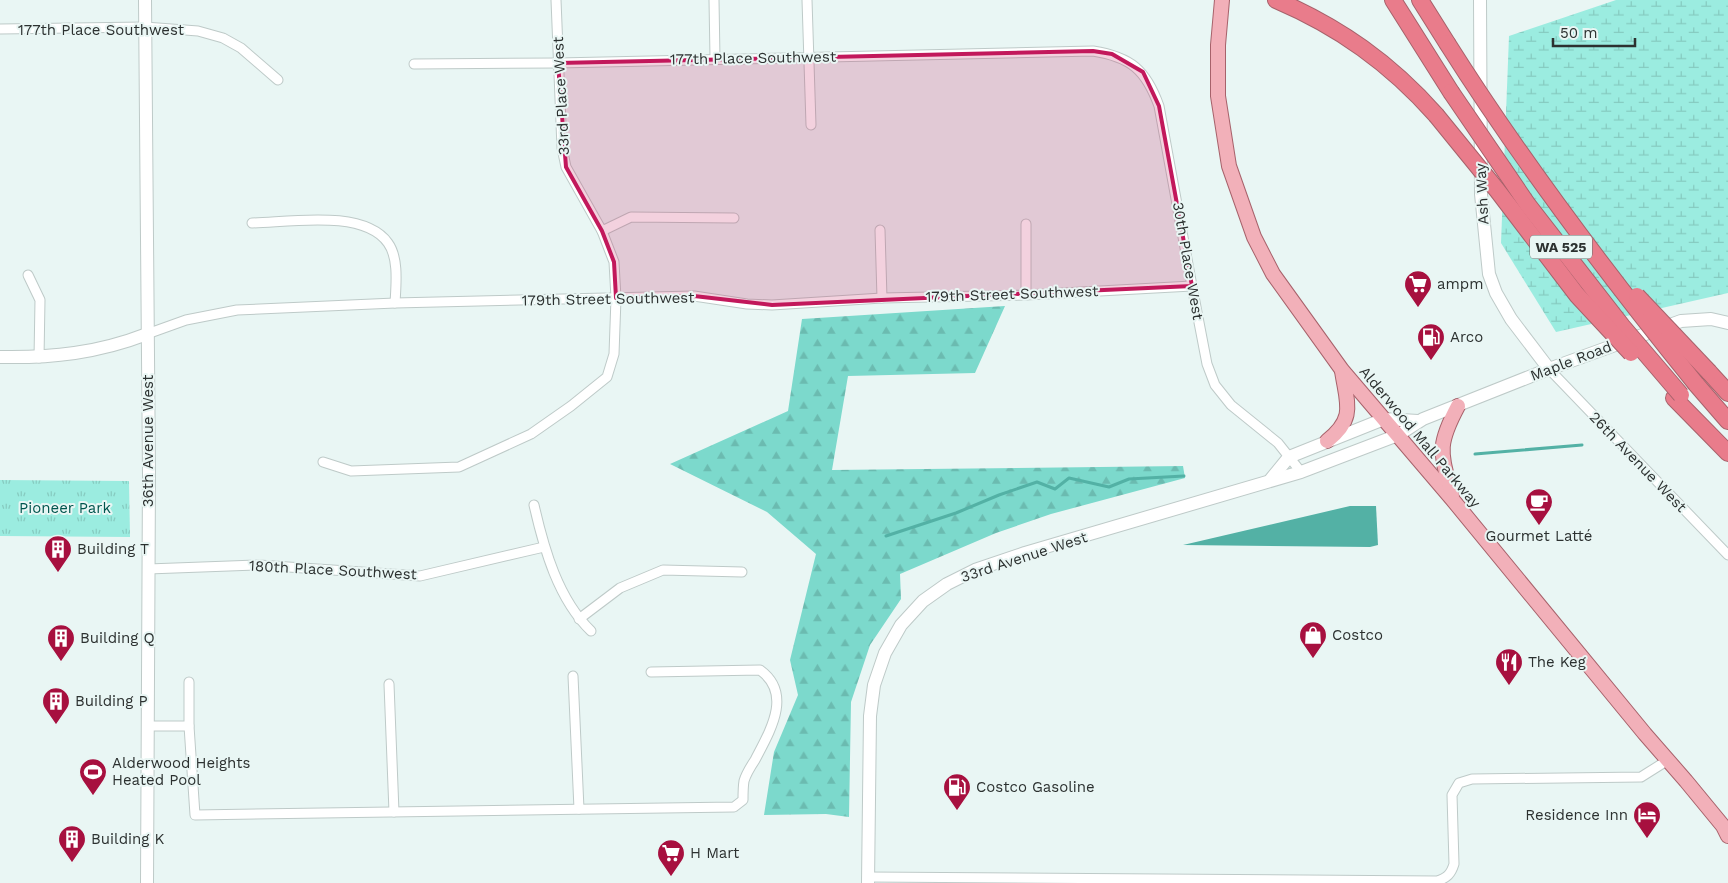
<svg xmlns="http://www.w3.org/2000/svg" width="1728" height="883" font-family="'Work Sans',sans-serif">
<defs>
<pattern id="forest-firs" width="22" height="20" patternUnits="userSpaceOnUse" patternTransform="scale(1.25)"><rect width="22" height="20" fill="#7cd9cc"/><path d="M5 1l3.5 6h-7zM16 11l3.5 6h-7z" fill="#6bbbb0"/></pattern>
<pattern id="wetland-marsh" width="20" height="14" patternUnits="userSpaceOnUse" patternTransform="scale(1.25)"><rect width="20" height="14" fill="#9bece0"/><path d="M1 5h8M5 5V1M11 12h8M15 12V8" fill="none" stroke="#86cbc0"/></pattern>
<pattern id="park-tufts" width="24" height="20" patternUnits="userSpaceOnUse" patternTransform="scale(1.25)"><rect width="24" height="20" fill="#9bece0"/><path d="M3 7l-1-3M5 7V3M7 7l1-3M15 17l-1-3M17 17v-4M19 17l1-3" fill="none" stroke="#86cbc0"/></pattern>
</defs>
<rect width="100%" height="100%" fill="#e9f6f4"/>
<path fill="url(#forest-firs)" d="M 1005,306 L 975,373 L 848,376 L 832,470 L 1183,466 L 1185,478 L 1051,514 L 996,533 L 900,574 L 901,599 L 870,645 L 851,702 L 849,817 L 826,814 L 764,815 L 774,752 L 798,695 L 790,660 L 816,554 L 767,512 L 670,464 L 788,411 L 802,319 Z"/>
<path fill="url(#wetland-marsh)" d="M 1616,0 L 1728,0 L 1728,293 L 1556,332 L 1501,243 L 1509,36 Z"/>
<path fill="url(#park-tufts)" d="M 0,480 L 129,481 L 130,537 L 0,536 Z"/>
<path fill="#53b1a5" d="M 1350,506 L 1376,506 L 1378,545 L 1370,547 L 1183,545 Z"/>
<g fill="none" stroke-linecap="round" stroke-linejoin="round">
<g stroke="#53b1a5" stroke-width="3">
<path d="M 1475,454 L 1582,445"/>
<path d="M 886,536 L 956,513 L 999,495 L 1037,482 L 1055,489 L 1069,478 L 1109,487 L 1129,479 L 1184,476"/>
</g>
<g stroke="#becac8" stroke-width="11">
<g id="street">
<path d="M 714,0 L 715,58"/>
<path d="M 807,0 L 811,125"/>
<path d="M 0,29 L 145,27 L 198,31 L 223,38 L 241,48 L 278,80"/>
<path d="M 414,64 L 558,63 L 1093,51 C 1131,57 1146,70 1159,106 L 1192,286 L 1207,364 L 1215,385 L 1231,405 L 1278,443 L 1301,472"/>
<path d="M 252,223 C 290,222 364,209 388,243 C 399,258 396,285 395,303"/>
<path d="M 1026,224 L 1026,295"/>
<path d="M 880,230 L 882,298"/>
<path d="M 602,231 L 631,217 L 734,218"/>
<path d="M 28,275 L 40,300 L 39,358"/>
<path d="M 147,334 L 186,320 L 237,310 L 395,303 L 694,296 L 747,304 L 772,305 L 882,298 L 1026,295 L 1192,286"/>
<path d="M 1549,369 L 1728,555"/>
<path d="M 323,462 L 351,471 L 459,467 L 531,434 L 571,406 L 607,377 L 614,354 L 616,298 L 614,262 L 602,231 L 566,167 L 562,148 L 556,0"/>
<path d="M 534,505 C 544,549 558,599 591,631"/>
<path d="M 148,569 L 259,565 L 420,576 L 544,547"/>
<path d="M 579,619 L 620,588 L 663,570 L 742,572"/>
<path d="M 573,676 L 579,809"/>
<path d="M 189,682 L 189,726 L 195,815 L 734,807 L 743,800 C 743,794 743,787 744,781 C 746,774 751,766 755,760 C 770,731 793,694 760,670 L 651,672"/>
<path d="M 389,684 L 394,812"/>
<path d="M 149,726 L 189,726"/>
<path d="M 868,877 L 1437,881 C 1447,878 1451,874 1454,864 L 1452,795 L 1459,783 L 1472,779 L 1641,777 L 1668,760"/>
</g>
</g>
<g stroke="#becac8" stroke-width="14">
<g id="secondary">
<path d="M 145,0 L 149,475 L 147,883"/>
<path d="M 1480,0 L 1481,194 L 1489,274 L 1496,293 L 1511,319 L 1549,369"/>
<path d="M 0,357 C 52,358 98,353 147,334"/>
<path d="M 1271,479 L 1289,457 L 1384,419 L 1418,421"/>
<path d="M 868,883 L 870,716 L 874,685 L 885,653 L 901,625 L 923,601 L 947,584 L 975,570 L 1025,553 L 1301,472 L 1398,435 L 1423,419 L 1549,369 L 1681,321 L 1711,319 L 1728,323"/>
</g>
</g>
<g stroke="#a7626b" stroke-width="16">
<g id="primary">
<path d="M 1222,0 L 1218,45 L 1218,96 L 1229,166 L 1254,237 L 1273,274 L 1342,370 L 1452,499 L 1645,734 L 1686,781 L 1723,826 L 1728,836"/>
<path d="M 1327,441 C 1356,418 1347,404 1342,371"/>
<path d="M 1452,495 C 1441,453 1436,447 1458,406"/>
</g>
</g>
<g stroke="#a7626b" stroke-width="18">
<g id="highway">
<path d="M 1276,0 C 1339,27 1390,63 1436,115"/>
<path d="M 1393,0 L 1451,92"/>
<path d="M 1420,0 L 1447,43"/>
<path d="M 1709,372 L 1728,393"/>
<path d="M 1696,384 L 1728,421"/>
<path d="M 1674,398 L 1728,453"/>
</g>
</g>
<use href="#street" stroke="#fff" stroke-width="9"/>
<use href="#secondary" stroke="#fff" stroke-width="12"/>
<use href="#primary" stroke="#f2b0b9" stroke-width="14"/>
<use href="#highway" stroke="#e97c8b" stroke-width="16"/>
<g stroke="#a7626b" stroke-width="18" stroke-linecap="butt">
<g id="highway-bridge">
<path d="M 1447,43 C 1522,162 1607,274 1696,384"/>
<path d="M 1451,92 L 1528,205 L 1622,326 L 1681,395"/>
<path d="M 1436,115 L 1497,190 L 1577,295 L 1631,353"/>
<path d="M 1637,296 L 1709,372"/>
</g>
</g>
<use href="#highway-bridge" stroke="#e97c8b" stroke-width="16"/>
</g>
<path fill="#c2185b" fill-opacity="0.2" stroke="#c2185b" stroke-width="4" stroke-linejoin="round" d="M 1093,51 L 1112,54 L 1143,72 L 1159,106 L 1192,286 L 772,305 L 694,296 L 616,298 L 614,262 L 602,231 L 566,167 L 558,63 Z"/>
<defs>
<g id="supermarket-pin" transform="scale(1.4375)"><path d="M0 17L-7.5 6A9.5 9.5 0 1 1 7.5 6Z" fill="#a7103f" stroke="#e9f6f4"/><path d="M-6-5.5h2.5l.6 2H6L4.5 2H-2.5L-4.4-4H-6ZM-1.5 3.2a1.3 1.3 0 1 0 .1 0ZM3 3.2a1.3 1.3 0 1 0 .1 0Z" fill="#fff"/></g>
<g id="fuel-pin" transform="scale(1.4375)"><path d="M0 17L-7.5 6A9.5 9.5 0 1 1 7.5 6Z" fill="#a7103f" stroke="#e9f6f4"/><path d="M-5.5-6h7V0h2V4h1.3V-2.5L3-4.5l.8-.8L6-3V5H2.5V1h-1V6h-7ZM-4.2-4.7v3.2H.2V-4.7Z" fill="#fff"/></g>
<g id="cafe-pin" transform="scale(1.4375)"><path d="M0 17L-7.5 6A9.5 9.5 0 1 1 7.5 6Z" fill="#a7103f" stroke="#e9f6f4"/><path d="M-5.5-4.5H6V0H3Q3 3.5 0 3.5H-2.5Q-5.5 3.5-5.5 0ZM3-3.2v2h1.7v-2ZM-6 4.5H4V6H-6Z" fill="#fff"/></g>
<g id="building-pin" transform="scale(1.4375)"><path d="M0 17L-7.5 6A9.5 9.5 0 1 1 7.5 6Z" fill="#a7103f" stroke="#e9f6f4"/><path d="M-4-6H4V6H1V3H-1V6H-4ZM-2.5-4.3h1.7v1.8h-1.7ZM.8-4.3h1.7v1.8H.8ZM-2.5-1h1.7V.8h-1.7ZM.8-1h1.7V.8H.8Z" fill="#fff"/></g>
<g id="shop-pin" transform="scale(1.4375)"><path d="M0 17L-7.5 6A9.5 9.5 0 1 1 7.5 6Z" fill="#a7103f" stroke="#e9f6f4"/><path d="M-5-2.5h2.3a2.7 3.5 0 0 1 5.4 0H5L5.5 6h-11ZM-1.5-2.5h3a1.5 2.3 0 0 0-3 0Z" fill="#fff"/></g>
<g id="restaurant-pin" transform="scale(1.4375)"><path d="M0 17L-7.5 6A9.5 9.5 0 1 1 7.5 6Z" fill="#a7103f" stroke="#e9f6f4"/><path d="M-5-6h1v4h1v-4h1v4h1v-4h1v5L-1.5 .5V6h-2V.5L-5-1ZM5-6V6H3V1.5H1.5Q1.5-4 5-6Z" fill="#fff"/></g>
<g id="stadium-pin" transform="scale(1.4375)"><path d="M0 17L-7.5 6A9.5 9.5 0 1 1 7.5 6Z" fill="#a7103f" stroke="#e9f6f4"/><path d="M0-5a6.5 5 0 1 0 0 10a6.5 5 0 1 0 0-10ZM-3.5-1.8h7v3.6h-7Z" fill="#fff"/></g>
<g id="hotel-pin" transform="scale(1.4375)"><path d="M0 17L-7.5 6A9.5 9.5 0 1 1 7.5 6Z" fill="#a7103f" stroke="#e9f6f4"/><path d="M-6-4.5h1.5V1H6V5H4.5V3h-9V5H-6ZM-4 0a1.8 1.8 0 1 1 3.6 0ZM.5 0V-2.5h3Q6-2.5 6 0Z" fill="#fff"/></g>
</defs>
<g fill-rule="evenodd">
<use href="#supermarket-pin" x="1418" y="284"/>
<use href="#fuel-pin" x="1431" y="337"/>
<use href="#cafe-pin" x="1539" y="502"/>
<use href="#building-pin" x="58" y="549"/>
<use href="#shop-pin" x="1313" y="635"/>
<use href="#building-pin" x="61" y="638"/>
<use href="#restaurant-pin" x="1509" y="662"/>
<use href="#building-pin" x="56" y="701"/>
<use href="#stadium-pin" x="93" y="772"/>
<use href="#fuel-pin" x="957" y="787"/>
<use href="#hotel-pin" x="1647" y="815"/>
<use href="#building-pin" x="72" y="839"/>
<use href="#supermarket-pin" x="671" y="853"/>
</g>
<g text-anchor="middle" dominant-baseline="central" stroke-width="4" stroke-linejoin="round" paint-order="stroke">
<rect fill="#e9f6f4" stroke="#656c6b" stroke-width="1" x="1530" y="235.5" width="62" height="23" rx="4"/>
<g font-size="14" font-weight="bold" fill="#2c3130">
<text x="1561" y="247">WA 525</text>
</g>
<g font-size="15" fill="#2c3130" stroke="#e9f6f4">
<text x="101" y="30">177th Place Southwest</text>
<text transform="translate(753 58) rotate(-1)">177th Place Southwest</text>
<text transform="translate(561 96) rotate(-93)">33rd Place West</text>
<text transform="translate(1482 194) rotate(-93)">Ash Way</text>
<text transform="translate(1188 261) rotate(80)">30th Place West</text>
<text transform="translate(1012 294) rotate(-2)">179th Street Southwest</text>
<text transform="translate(608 299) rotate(-1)">179th Street Southwest</text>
<text transform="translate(1571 361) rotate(-21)">Maple Road</text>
<text transform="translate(1420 437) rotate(50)">Alderwood Mall Parkway</text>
<text transform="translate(148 441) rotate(-90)">36th Avenue West</text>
<text transform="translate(1638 462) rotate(46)">26th Avenue West</text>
<text transform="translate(1024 557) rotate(-18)">33rd Avenue West</text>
<text transform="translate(333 570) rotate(3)">180th Place Southwest</text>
</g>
<g font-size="15" fill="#2c3130" stroke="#e9f6f4" text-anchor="start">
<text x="1437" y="284">ampm</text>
<text x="1450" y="337">Arco</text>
<text x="1539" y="536" text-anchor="middle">Gourmet Latté</text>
<text x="77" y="549">Building T</text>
<text x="1332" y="635">Costco</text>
<text x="80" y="638">Building Q</text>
<text x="1528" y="662">The Keg</text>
<text x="75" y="701">Building P</text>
<text x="112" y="763">Alderwood Heights<tspan x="112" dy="17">Heated Pool</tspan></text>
<text x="976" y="787">Costco Gasoline</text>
<text x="1628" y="815" text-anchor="end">Residence Inn</text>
<text x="91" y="839">Building K</text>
<text x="690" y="853">H Mart</text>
</g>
<g font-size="15" fill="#00564e" stroke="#e9f6f4">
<text x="65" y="508">Pioneer Park</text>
</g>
</g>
<path d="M1553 38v8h82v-8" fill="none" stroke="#2c3130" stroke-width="2.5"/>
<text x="1560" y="38" font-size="15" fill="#2c3130" stroke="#e9f6f4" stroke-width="4" paint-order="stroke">50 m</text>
</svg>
